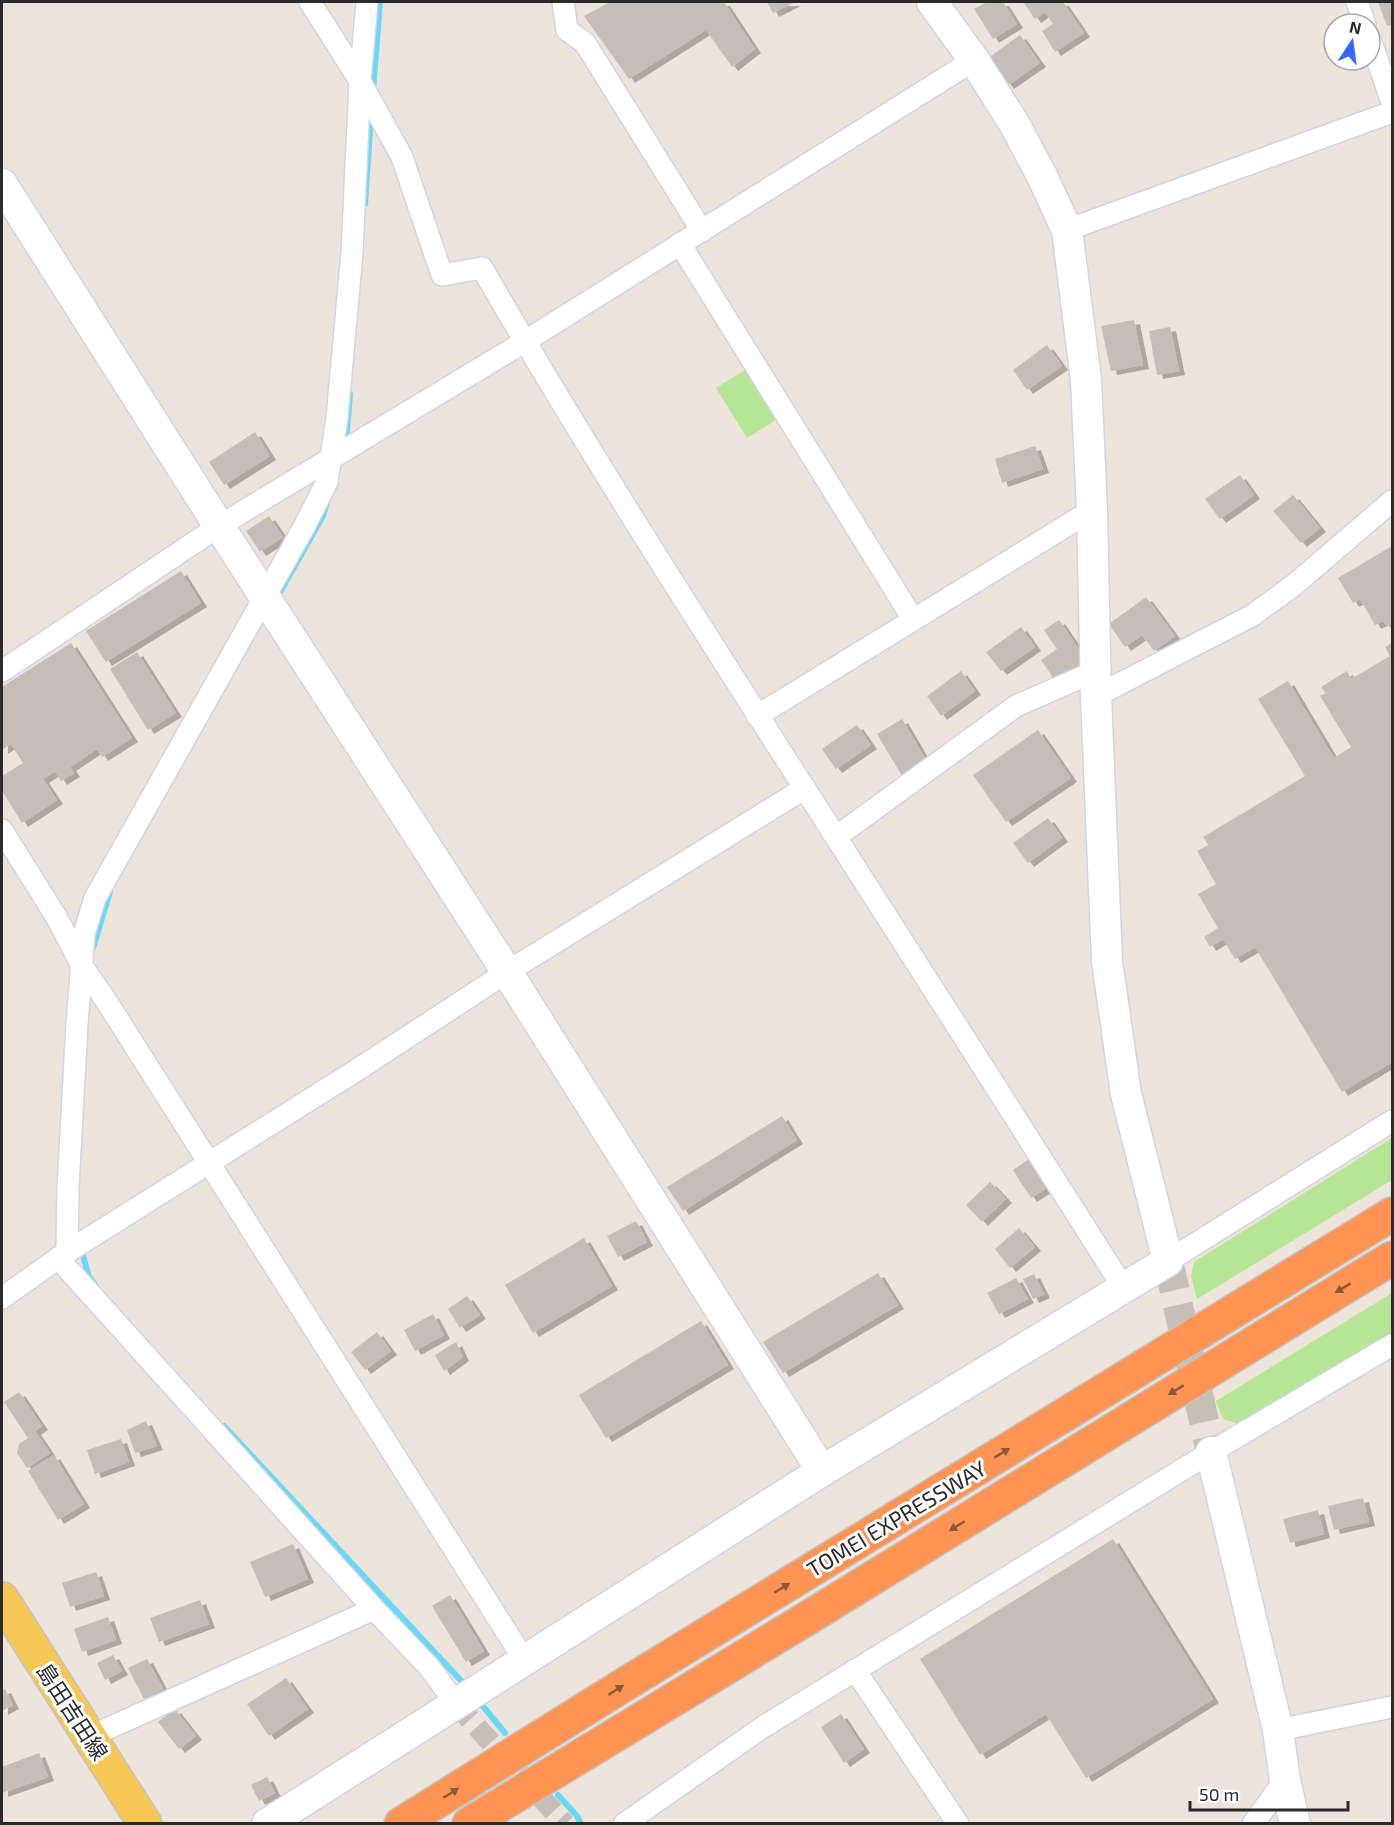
<svg xmlns="http://www.w3.org/2000/svg" width="1394" height="1825" font-family="'Exo 2','Noto Sans JP',sans-serif">
<defs>
<filter id="shadow"><feDropShadow dx="6" dy="4" stdDeviation="0" flood-color="#0004"/></filter>
</defs>
<rect width="100%" height="100%" fill="#ede4db"/>
<g fill="#b6e695">
<path d="M 746,369 L 778,419 L 747,438 L 716,388 Z"/>
<path d="M 1392,1138 L 1392,1180 L 1197,1299 L 1191,1276 L 1194,1262 Z"/>
<path d="M 1392,1293 L 1392,1335 L 1243,1425 L 1223,1419 L 1216,1401 Z"/>
</g>
<g fill="none" stroke-linecap="round" stroke-linejoin="round">
<g stroke="#69d8f4" stroke-width="6">
<path d="M 373,91 L 380,2"/>
<path d="M 365,204 L 371,116"/>
<path d="M 342,446 L 347,430 L 350,394"/>
<path d="M 276,599 L 323,516 L 327,502"/>
<path d="M 93,948 L 110,892"/>
<path d="M 81,1248 L 89,1277 L 94,1283"/>
<path d="M 224,1426 L 466,1686"/>
<path d="M 477,1699 L 505,1733"/>
<path d="M 558,1795 L 577,1816 L 581,1824"/>
</g>
</g>
<g fill="#c5beb8" filter="url(#shadow)">
<path d="M 610,2 L 724,2 L 755,49 L 732,67 L 706,30 L 629,79 L 584,16 Z"/>
<path d="M 767,2 L 795,2 L 773,13 Z"/>
<path d="M 987,2 L 1003,2 L 1017,24 L 993,39 L 974,9 Z"/>
<path d="M 1023,2 L 1063,2 L 1084,33 L 1055,52 L 1042,31 L 1053,24 L 1045,12 L 1035,19 Z"/>
<path d="M 1378,2 L 1392,2 L 1392,25 L 1387,26 Z"/>
<path d="M 1020,35 L 1040,63 L 1008,85 L 988,58 Z"/>
<path d="M 1134,320 L 1143,365 L 1111,371 L 1101,326 Z"/>
<path d="M 1170,327 L 1179,371 L 1157,375 L 1149,331 Z"/>
<path d="M 1047,345 L 1062,366 L 1027,390 L 1013,370 Z"/>
<path d="M 255,432 L 270,456 L 224,485 L 209,462 Z"/>
<path d="M 1035,446 L 1043,469 L 1002,483 L 995,459 Z"/>
<path d="M 1240,475 L 1254,495 L 1220,519 L 1205,499 Z"/>
<path d="M 1293,495 L 1320,528 L 1301,543 L 1273,511 Z"/>
<path d="M 269,516 L 283,537 L 260,552 L 246,531 Z"/>
<path d="M 1392,546 L 1392,623 L 1387,627 L 1383,621 L 1375,625 L 1360,599 L 1353,603 L 1338,578 Z"/>
<path d="M 181,571 L 201,603 L 106,662 L 86,631 Z"/>
<path d="M 1146,597 L 1175,636 L 1154,651 L 1142,635 L 1125,647 L 1109,624 Z"/>
<path d="M 1059,620 L 1087,661 L 1056,682 L 1041,660 L 1057,649 L 1044,630 Z"/>
<path d="M 1021,627 L 1035,647 L 1001,671 L 986,652 Z"/>
<path d="M 71,643 L 132,738 L 102,757 L 97,749 L 70,767 L 74,773 L 61,781 L 55,771 L 43,779 L 57,800 L 22,823 L 2,791 L 2,776 L 23,763 L 11,744 L 2,750 L 2,687 Z"/>
<path d="M 1392,643 L 1392,1062 L 1342,1092 L 1255,947 L 1235,959 L 1223,939 L 1210,947 L 1204,937 L 1218,928 L 1198,894 L 1216,884 L 1197,851 L 1208,845 L 1203,837 L 1305,776 L 1258,699 L 1288,681 L 1334,758 L 1351,747 L 1320,696 L 1326,693 L 1321,687 L 1347,671 L 1351,679 L 1390,656 L 1385,647 Z"/>
<path d="M 137,652 L 176,713 L 148,730 L 110,669 Z"/>
<path d="M 961,671 L 975,691 L 941,716 L 927,696 Z"/>
<path d="M 902,719 L 927,762 L 902,776 L 877,734 Z"/>
<path d="M 857,725 L 871,745 L 836,769 L 822,749 Z"/>
<path d="M 1038,730 L 1071,778 L 1006,822 L 973,775 Z"/>
<path d="M 1048,818 L 1062,838 L 1028,863 L 1013,843 Z"/>
<path d="M 782,1116 L 797,1140 L 683,1211 L 667,1187 Z"/>
<path d="M 1029,1159 L 1048,1187 L 1031,1198 L 1013,1170 Z"/>
<path d="M 990,1182 L 1006,1199 L 982,1222 L 966,1205 Z"/>
<path d="M 636,1221 L 647,1242 L 618,1257 L 607,1236 Z"/>
<path d="M 1019,1228 L 1035,1247 L 1010,1268 L 995,1249 Z"/>
<path d="M 584,1238 L 612,1286 L 533,1333 L 505,1285 Z"/>
<path d="M 878,1273 L 898,1305 L 783,1373 L 763,1342 Z"/>
<path d="M 1034,1274 L 1044,1294 L 1033,1299 L 1023,1279 Z"/>
<path d="M 1016,1278 L 1028,1299 L 999,1314 L 987,1293 Z"/>
<path d="M 467,1296 L 480,1315 L 460,1328 L 448,1309 Z"/>
<path d="M 433,1314 L 444,1335 L 415,1351 L 404,1330 Z"/>
<path d="M 701,1321 L 728,1365 L 606,1438 L 579,1395 Z"/>
<path d="M 377,1332 L 391,1351 L 365,1370 L 351,1352 Z"/>
<path d="M 456,1342 L 463,1357 L 444,1371 L 435,1355 Z"/>
<path d="M 19,1392 L 42,1426 L 35,1431 L 50,1453 L 27,1468 L 17,1453 L 19,1444 L 28,1438 L 4,1402 Z"/>
<path d="M 146,1421 L 157,1446 L 135,1453 L 127,1430 Z"/>
<path d="M 121,1439 L 129,1462 L 95,1474 L 87,1450 Z"/>
<path d="M 54,1455 L 84,1504 L 58,1520 L 28,1471 Z"/>
<path d="M 1363,1498 L 1369,1522 L 1334,1530 L 1328,1506 Z"/>
<path d="M 1318,1510 L 1324,1534 L 1290,1543 L 1283,1519 Z"/>
<path d="M 1113,1539 L 1213,1699 L 1086,1778 L 1046,1714 L 980,1755 L 920,1659 Z"/>
<path d="M 293,1544 L 308,1579 L 265,1597 L 250,1562 Z"/>
<path d="M 96,1572 L 104,1596 L 70,1607 L 62,1583 Z"/>
<path d="M 450,1595 L 484,1651 L 466,1662 L 432,1606 Z"/>
<path d="M 200,1600 L 209,1624 L 159,1642 L 150,1618 Z"/>
<path d="M 108,1617 L 116,1640 L 82,1652 L 74,1629 Z"/>
<path d="M 113,1655 L 122,1671 L 105,1680 L 97,1663 Z"/>
<path d="M 147,1659 L 163,1689 L 144,1699 L 128,1668 Z"/>
<path d="M 286,1678 L 308,1709 L 269,1736 L 247,1704 Z"/>
<path d="M 5,1689 L 13,1705 L 2,1711 L 2,1690 Z"/>
<path d="M 175,1709 L 196,1736 L 179,1749 L 158,1722 Z"/>
<path d="M 841,1714 L 864,1749 L 844,1763 L 821,1727 Z"/>
<path d="M 39,1753 L 48,1777 L 2,1793 L 2,1767 Z"/>
<path d="M 267,1777 L 275,1793 L 259,1801 L 251,1785 Z"/>
</g>
<g fill="none" stroke-linecap="round" stroke-linejoin="round">
<path stroke="#c6bfb8" stroke-width="21" stroke-dasharray="21 10" stroke-linecap="butt" d="M 456,1704 L 565,1824"/>
<path stroke="#c6bfb8" stroke-width="30" stroke-dasharray="30 15" stroke-linecap="butt" d="M 1168,1261 L 1211,1452"/>
<g stroke="#d0d5e4" stroke-width="24">
<g id="street">
<path d="M 310,2 L 360,81 L 402,157 L 442,275 L 482,268 C 585,446 696,619 807,792 C 913,956 1018,1122 1123,1287"/>
<path d="M 563,2 L 567,30 L 585,43 L 702,231"/>
<path d="M 1357,2 L 1365,24"/>
<path d="M 1370,39 L 1392,102"/>
<path d="M 1067,230 L 1392,112"/>
<path d="M 680,244 L 913,619"/>
<path d="M 2,671 L 219,526 L 524,342 L 974,60"/>
<path d="M 1096,696 L 1253,615 L 1294,585 L 1392,501"/>
<path d="M 757,716 L 1092,510"/>
<path d="M 2,830 L 57,918 L 82,966 L 105,999 L 525,1661"/>
<path d="M 836,837 L 1016,706 L 1096,671"/>
<path d="M 67,1252 L 68,1187 L 77,1024 L 84,934 L 95,898 L 304,527 L 327,482 L 337,418 L 352,253 L 360,81 L 367,2"/>
<path d="M 58,1258 L 374,1609 L 430,1668 L 456,1704"/>
<path d="M 1168,1261 L 1392,1121"/>
<path d="M 2,1298 L 67,1252 L 357,1070 L 507,972 L 805,788"/>
<path d="M 855,1670 L 958,1824"/>
<path d="M 1278,1730 L 1392,1707"/>
<path d="M 89,1737 L 374,1609"/>
<path d="M 624,1824 L 763,1727 L 1211,1452 L 1392,1345"/>
<path d="M 1253,1824 L 1285,1780"/>
</g>
</g>
<g stroke="#d0d5e4" stroke-width="33">
<g id="secondary">
<path d="M 2,184 L 219,526 L 507,972 L 822,1471"/>
<path d="M 1211,1452 L 1278,1730 L 1285,1780 L 1295,1824"/>
<path d="M 267,1824 L 822,1471 L 1168,1261 L 1126,1094 L 1107,961 L 1096,696 L 1092,510 L 1086,380 L 1067,230 L 1042,176 L 1015,125 L 974,60 L 932,2"/>
</g>
</g>
<g stroke="#c3c3c3" stroke-width="36">
<path id="primary" d="M 2,1599 L 145,1824"/>
</g>
<g stroke="#c3c3c3" stroke-width="36">
<g id="highway">
<path d="M 401,1824 L 627,1683 L 1392,1214"/>
<path d="M 469,1824 L 811,1616 L 1392,1258"/>
</g>
</g>
<use href="#street" stroke="#fff" stroke-width="21"/>
<use href="#secondary" stroke="#fff" stroke-width="30"/>
<use href="#primary" stroke="#f7c756" stroke-width="33"/>
<use href="#highway" stroke="#ff9354" stroke-width="33"/>
</g>
<defs><path id="oneway-solid" d="M-6-.8H1V-3.2L6.5 0L1 3.2V.8H-6Z" transform="scale(1.5)"/></defs>
<g fill="#8a593d">
<use href="#oneway-solid" transform="translate(1343 1288) rotate(149)"/>
<use href="#oneway-solid" transform="translate(1176 1390) rotate(149)"/>
<use href="#oneway-solid" transform="translate(1002 1453) rotate(-31)"/>
<use href="#oneway-solid" transform="translate(957 1526) rotate(148)"/>
<use href="#oneway-solid" transform="translate(782 1588) rotate(-31)"/>
<use href="#oneway-solid" transform="translate(616 1690) rotate(-32)"/>
<use href="#oneway-solid" transform="translate(451 1793) rotate(-32)"/>
</g>
<g text-anchor="middle" dominant-baseline="central" stroke-width="6" stroke-linejoin="round" paint-order="stroke">
<g font-size="22" fill="#2a2a2a" stroke="#fff">
<text transform="translate(896 1518) rotate(-31)">TOMEI EXPRESSWAY</text>
<text transform="translate(73 1711) rotate(57)">島田吉田線</text>
</g>
</g>
<rect width="1394" height="1825" fill="none" stroke="#2a2a2a" stroke-width="6"/>
<g transform="translate(1352 42) rotate(13)"><circle r="28" fill="#ffffff" stroke="#aaaaaa" stroke-width="1.5"/>
<path d="M0-4.5L10 22L0 15L-10 22Z" fill="#3668ff"/>
<text y="-9" font-size="16" font-weight="bold" text-anchor="middle" fill="#2a2a2a">N</text>
</g>
<path d="M1190 1801v9h158v-9" fill="none" stroke="#2a2a2a" stroke-width="3"/>
<text x="1199" y="1801" font-size="18" fill="#2a2a2a" stroke="#ffffff" stroke-width="4.5" paint-order="stroke">50 m</text>
</svg>
